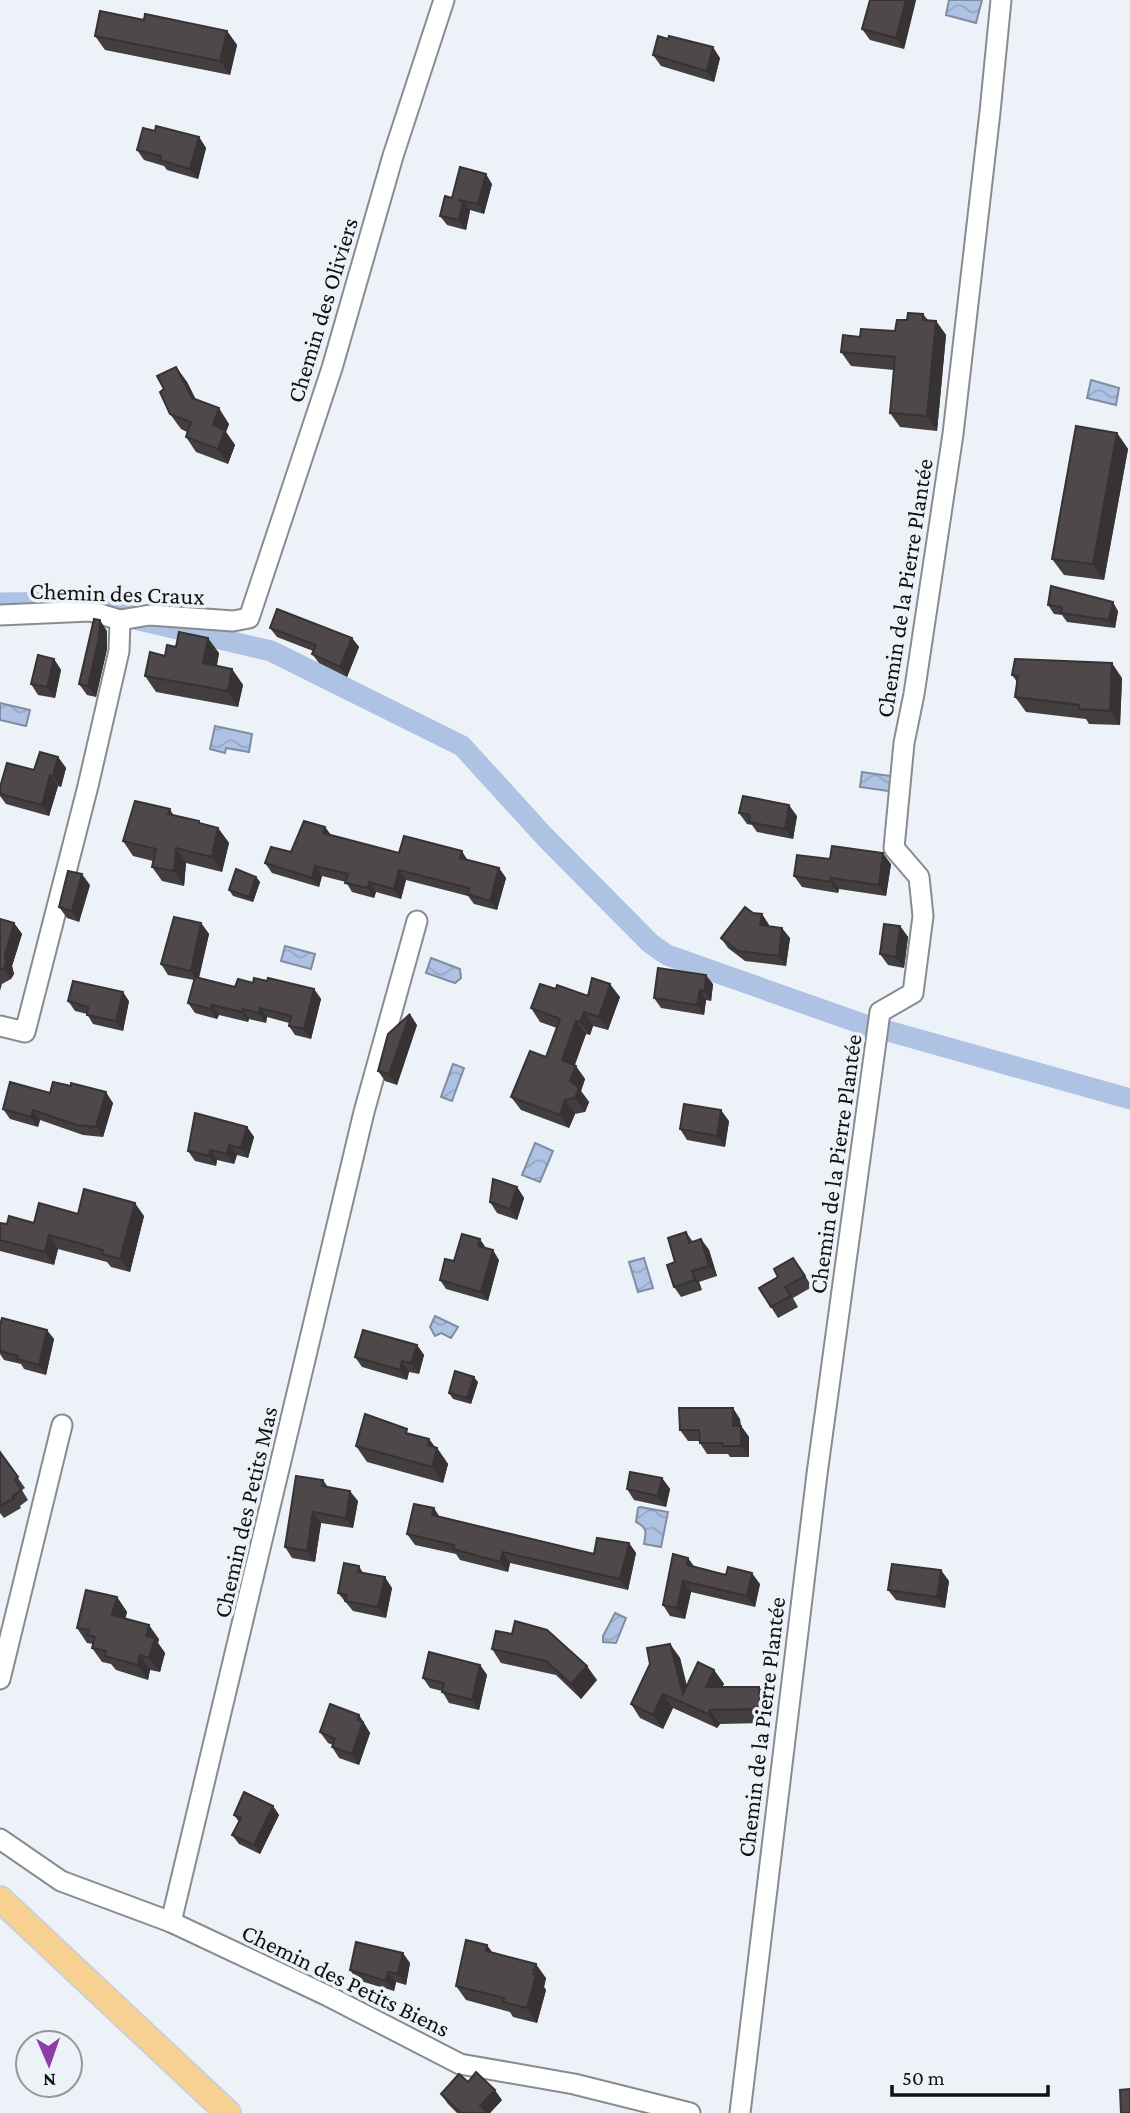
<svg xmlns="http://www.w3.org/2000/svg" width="1130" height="2113" font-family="'Crimson Pro',serif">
<defs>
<pattern id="water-waves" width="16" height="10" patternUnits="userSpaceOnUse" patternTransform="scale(1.75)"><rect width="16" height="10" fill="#aec2e3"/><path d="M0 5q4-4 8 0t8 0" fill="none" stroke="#94a6c2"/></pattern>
</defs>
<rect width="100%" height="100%" fill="#ecf2f7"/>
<g fill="url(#water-waves)" stroke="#7e8da4" stroke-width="2">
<path d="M 949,0 L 982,0 L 976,23 L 946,15 Z"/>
<path d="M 1091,380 L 1119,388 L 1116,405 L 1087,398 Z"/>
<path d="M 0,703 L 30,710 L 26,726 L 0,720 Z"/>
<path d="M 215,726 L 252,734 L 249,752 L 226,748 L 225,753 L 210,749 Z"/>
<path d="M 862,772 L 891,776 L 889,791 L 860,787 Z"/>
<path d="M 285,946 L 315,954 L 311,969 L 281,961 Z"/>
<path d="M 431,958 L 460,969 L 461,978 L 455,983 L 426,973 Z"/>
<path d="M 453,1064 L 464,1068 L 452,1101 L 441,1097 Z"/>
<path d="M 535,1143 L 553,1151 L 540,1182 L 522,1175 Z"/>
<path d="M 644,1258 L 653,1288 L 638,1292 L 629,1262 Z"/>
<path d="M 435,1316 L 458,1327 L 451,1338 L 441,1333 L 435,1336 L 430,1327 Z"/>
<path d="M 640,1507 L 668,1512 L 661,1547 L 644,1544 C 646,1532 648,1528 636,1522 L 638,1508 Z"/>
<path d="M 615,1613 L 626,1618 L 616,1643 L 603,1642 L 603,1636 Z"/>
</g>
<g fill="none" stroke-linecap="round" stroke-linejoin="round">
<g stroke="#aec2e3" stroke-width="21">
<path d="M 0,603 L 75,602 L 116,608 L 139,620 L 271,651 L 462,746 L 545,837 L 650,943 L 667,955 L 871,1027"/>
<path d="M 881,1029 L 1130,1099"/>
</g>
<g stroke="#868c90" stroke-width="23">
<g id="minor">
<path d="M 0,615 L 90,611 L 120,620 L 150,615 L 233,621 L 249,618 L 332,368 L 393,156 L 444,0"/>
<path d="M 0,1026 L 25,1032 L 88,786 L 119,651 L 120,620"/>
<path d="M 0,1679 L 62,1425"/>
<path d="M 0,1839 L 61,1881 L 171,1922 L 328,1996 L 460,2064 L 574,2084 L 690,2113"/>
<path d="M 171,1922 L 364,1112 L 417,921"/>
<path d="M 740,2113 L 817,1474 L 880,1012 L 913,993 L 923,916 L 919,877 L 894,848 L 904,743 L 914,694 L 953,434 L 990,112 L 1001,0"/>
</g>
</g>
<g stroke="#cfcfd0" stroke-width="28">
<path id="major" d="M 0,1899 L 228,2113"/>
</g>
<use href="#minor" stroke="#fff" stroke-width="19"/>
<use href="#major" stroke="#f6d192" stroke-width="24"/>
</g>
<g fill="#433e40">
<path d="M 870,0 L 916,0 L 904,49 L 870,40 L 862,29 Z"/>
<path d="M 144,20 L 227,31 L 237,45 L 230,75 L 105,50 L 95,36 Z"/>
<path d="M 653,55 L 720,58 L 714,82 L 661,66 Z"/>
<path d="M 155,131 L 199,137 L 206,148 L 198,179 L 167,170 L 164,166 L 144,160 L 137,150 Z"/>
<path d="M 492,184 L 484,214 L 470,210 L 466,230 L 447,225 L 440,216 L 452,198 Z"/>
<path d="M 923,314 L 928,320 L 936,321 L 946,335 L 937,431 L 900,427 L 890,413 L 894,370 L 851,366 L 841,352 L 860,337 L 895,331 L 907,320 Z"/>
<path d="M 176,367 L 187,382 L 196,400 L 229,424 L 226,432 L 235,445 L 228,464 L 196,452 L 186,437 L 187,432 L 181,429 L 170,414 L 164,389 Z"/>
<path d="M 1117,433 L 1128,449 L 1104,580 L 1064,575 L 1052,559 Z"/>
<path d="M 1048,605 L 1118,611 L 1115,628 L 1067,622 L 1062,615 L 1054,614 Z"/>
<path d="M 270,628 L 352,638 L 359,647 L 347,677 L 319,663 L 312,654 L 313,651 L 277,637 Z"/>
<path d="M 107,631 L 107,649 L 96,697 L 87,695 L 79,684 Z"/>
<path d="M 219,653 L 217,666 L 232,669 L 243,685 L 238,707 L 156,692 L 145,676 L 165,656 Z"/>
<path d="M 54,659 L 61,670 L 55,698 L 38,695 L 31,684 Z"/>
<path d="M 1012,675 L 1122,678 L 1120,725 L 1089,724 L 1086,719 L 1026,712 L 1015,697 L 1017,682 Z"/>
<path d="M 58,757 L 66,768 L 61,787 L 58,786 L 49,816 L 6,804 L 0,796 L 0,787 L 34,770 Z"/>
<path d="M 170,809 L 174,816 L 218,828 L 229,843 L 222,872 L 186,863 L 184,886 L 162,881 L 152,867 L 153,861 L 133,856 L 123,841 Z"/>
<path d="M 739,813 L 797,816 L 793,839 L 757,832 L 752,825 L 747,824 Z"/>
<path d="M 325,827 L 331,835 L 399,853 L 468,860 L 499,868 L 506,878 L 497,910 L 474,904 L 468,896 L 406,880 L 401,899 L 376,892 L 374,898 L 352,892 L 346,882 L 322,876 L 319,887 L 272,873 L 265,863 L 291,852 Z"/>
<path d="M 830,859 L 891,864 L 886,896 L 839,889 L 838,893 L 802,887 L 794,876 Z"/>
<path d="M 256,877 L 260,882 L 253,902 L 233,896 L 229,890 Z"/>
<path d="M 90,885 L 79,922 L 67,918 L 59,907 Z"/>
<path d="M 753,913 L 762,914 L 769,925 L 769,926 L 790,938 L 786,966 L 745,961 L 728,948 L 721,938 Z"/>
<path d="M 0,919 L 14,923 L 22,934 L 12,966 L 14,974 L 11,979 L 2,984 L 0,991 Z"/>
<path d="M 201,923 L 209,934 L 199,978 L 235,987 L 253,983 L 314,989 L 321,999 L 311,1039 L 295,1035 L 289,1026 L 289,1023 L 267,1017 L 266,1023 L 249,1019 L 248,1022 L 219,1015 L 217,1019 L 195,1013 L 188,1003 L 194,980 L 168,975 L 161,964 Z"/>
<path d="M 900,926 L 908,937 L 904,968 L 888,965 L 880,954 Z"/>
<path d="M 713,984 L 711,1001 L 706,1000 L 704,1015 L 661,1008 L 654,998 Z"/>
<path d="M 588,996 L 620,997 L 608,1030 L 593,1026 L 590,1035 L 586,1034 L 575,1065 L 585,1079 L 581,1091 L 589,1102 L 585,1112 L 575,1114 L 569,1128 L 521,1110 L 511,1097 L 546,1057 L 557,1028 L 540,1022 L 531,1008 Z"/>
<path d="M 68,1001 L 129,1001 L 123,1031 L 93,1024 L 87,1014 L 75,1011 Z"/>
<path d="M 417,1025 L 397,1085 L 385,1081 L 378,1071 Z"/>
<path d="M 50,1093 L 113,1103 L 103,1137 L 83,1135 L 40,1120 L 38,1127 L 10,1119 L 3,1109 Z"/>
<path d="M 729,1121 L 725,1147 L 687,1140 L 680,1129 Z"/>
<path d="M 247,1127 L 254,1137 L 248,1158 L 237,1155 L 234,1164 L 217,1160 L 216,1166 L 195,1161 L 188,1151 Z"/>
<path d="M 517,1187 L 524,1198 L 517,1220 L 497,1213 L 490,1202 Z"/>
<path d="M 78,1214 L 144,1216 L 130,1272 L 111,1267 L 107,1262 L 58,1249 L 54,1265 L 0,1251 L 0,1223 L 7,1224 L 34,1223 Z"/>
<path d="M 686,1232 L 693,1242 L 701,1239 L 709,1250 L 717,1276 L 699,1282 L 702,1290 L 681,1297 L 674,1287 L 675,1262 Z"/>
<path d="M 499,1260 L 488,1301 L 446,1289 L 440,1280 L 454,1261 Z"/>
<path d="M 801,1269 L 812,1287 L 793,1298 L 798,1307 L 778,1318 L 759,1288 Z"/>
<path d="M 0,1325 L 54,1339 L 46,1375 L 24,1369 L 21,1364 L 4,1360 L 0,1354 Z"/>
<path d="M 417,1345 L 424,1355 L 419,1374 L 409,1372 L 407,1380 L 362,1367 L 355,1357 Z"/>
<path d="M 478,1382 L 471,1404 L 453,1399 L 449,1393 Z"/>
<path d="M 740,1419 L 741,1426 L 749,1437 L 749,1457 L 730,1457 L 728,1454 L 707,1454 L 700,1443 L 700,1441 L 688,1441 L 680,1430 Z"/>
<path d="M 410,1434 L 429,1439 L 435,1447 L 437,1448 L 448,1464 L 443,1483 L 367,1462 L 356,1446 Z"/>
<path d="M 0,1452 L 25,1488 L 22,1490 L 28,1500 L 20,1506 L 21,1508 L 4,1518 L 0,1513 Z"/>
<path d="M 662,1478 L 670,1489 L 666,1507 L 634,1500 L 627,1489 Z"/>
<path d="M 323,1480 L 328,1487 L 358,1501 L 353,1528 L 321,1523 L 315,1562 L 292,1558 L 285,1547 Z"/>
<path d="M 439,1516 L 594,1554 L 629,1543 L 636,1553 L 628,1590 L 510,1563 L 508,1572 L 460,1560 L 456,1554 L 415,1545 L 407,1534 Z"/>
<path d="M 359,1566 L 363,1573 L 392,1588 L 386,1618 L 353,1611 L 338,1593 Z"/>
<path d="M 694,1566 L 760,1584 L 755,1607 L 691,1592 L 685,1619 L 670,1616 L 663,1605 Z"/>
<path d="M 949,1581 L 945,1608 L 896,1600 L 888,1590 Z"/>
<path d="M 117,1597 L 127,1612 L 125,1619 L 159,1639 L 158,1643 L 165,1653 L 160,1672 L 150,1670 L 148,1680 L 116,1670 L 111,1664 L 102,1662 L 92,1648 L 93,1644 L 87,1643 L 77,1628 Z"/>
<path d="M 512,1634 L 597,1680 L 581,1699 L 556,1675 L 501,1663 L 492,1649 Z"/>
<path d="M 670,1644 L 680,1658 L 687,1686 L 714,1670 L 724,1684 L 722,1687 L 759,1687 L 769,1701 L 769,1723 L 720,1724 L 717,1728 L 673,1708 L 663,1729 L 640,1718 L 631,1704 Z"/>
<path d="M 480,1665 L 487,1675 L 479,1710 L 449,1703 L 442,1691 L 430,1688 L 423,1678 Z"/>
<path d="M 359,1715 L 370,1733 L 359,1765 L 339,1758 L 332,1747 L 333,1745 L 328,1743 L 320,1732 Z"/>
<path d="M 273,1806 L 279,1815 L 260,1854 L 239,1844 L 232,1835 L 239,1822 L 234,1815 Z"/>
<path d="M 493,1953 L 546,1978 L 544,1987 L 546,1990 L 537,2023 L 513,2017 L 510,2012 L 466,2000 L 456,1986 Z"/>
<path d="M 410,1963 L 406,1985 L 396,1982 L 394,1991 L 357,1980 L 350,1970 Z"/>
<path d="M 441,2094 L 502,2100 L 490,2113 L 457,2113 L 448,2104 Z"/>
</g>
<g fill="#373234">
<path d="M 906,0 L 916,0 L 904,49 L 896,38 Z"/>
<path d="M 227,31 L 237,45 L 230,75 L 220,61 Z"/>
<path d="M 713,47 L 720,58 L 714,82 L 707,71 Z"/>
<path d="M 199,137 L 206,148 L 198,179 L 190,169 Z"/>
<path d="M 486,174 L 492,184 L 484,214 L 478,204 Z"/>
<path d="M 463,201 L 470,211 L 466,230 L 459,220 Z"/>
<path d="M 936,321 L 946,335 L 937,431 L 927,416 Z"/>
<path d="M 176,367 L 187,382 L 203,414 L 192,398 Z"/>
<path d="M 219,408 L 229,424 L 226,432 L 235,445 L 228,464 L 218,449 L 213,425 Z"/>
<path d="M 1117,433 L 1128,449 L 1104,580 L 1093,564 Z"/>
<path d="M 1113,602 L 1118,611 L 1115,628 L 1109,620 Z"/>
<path d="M 100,620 L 107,631 L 107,649 L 96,697 L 88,686 Z"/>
<path d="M 208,638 L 219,653 L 214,679 L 203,663 Z"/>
<path d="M 352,638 L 359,647 L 347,677 L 340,667 Z"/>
<path d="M 54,659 L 61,670 L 55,698 L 47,687 Z"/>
<path d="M 1112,663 L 1122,678 L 1120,725 L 1110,711 Z"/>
<path d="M 232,669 L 243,685 L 238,707 L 228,691 Z"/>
<path d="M 58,757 L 66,768 L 61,787 L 53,776 Z"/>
<path d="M 50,775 L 58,786 L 49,816 L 42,805 Z"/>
<path d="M 789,805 L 797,816 L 793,839 L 785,829 Z"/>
<path d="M 325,827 L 332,837 L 323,833 Z"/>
<path d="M 218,828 L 229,843 L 222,872 L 212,857 Z"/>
<path d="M 176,848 L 186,863 L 184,886 L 174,871 Z"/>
<path d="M 462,851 L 468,861 L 460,858 Z"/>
<path d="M 883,853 L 891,864 L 886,896 L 879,885 Z"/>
<path d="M 315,866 L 322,876 L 319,887 L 312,878 Z"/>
<path d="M 499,868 L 506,878 L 497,910 L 490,901 Z"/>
<path d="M 399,870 L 406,880 L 401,899 L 394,889 Z"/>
<path d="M 82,874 L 90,885 L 79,922 L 72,911 Z"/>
<path d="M 256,877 L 260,882 L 253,902 L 249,897 Z"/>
<path d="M 831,878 L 839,889 L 838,893 L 831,882 Z"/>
<path d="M 369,882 L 376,892 L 374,898 L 368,888 Z"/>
<path d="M 762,914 L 769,925 L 767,935 L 760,925 Z"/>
<path d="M 14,923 L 22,934 L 12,966 L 14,974 L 11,979 L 4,968 L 5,955 Z"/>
<path d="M 201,923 L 209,934 L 198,981 L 191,971 Z"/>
<path d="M 900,926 L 908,937 L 904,968 L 896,957 Z"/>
<path d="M 782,928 L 790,938 L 786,966 L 779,956 Z"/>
<path d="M 706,975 L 713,984 L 711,1001 L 705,991 Z"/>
<path d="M 610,984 L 620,997 L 608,1030 L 599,1017 Z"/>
<path d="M 314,989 L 321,999 L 311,1039 L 304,1029 Z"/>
<path d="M 700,990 L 706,1000 L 704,1015 L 697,1005 Z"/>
<path d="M 123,992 L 129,1001 L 123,1031 L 116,1021 Z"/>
<path d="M 212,1005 L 219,1015 L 217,1019 L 211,1009 Z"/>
<path d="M 260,1008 L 267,1017 L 266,1023 L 259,1013 Z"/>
<path d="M 242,1009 L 249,1019 L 248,1022 L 242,1012 Z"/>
<path d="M 584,1012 L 593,1026 L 590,1035 L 580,1022 Z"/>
<path d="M 410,1014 L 417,1025 L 397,1085 L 389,1074 Z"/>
<path d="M 576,1021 L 586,1034 L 571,1074 L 562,1060 Z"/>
<path d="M 576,1066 L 585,1079 L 581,1091 L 589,1102 L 585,1112 L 575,1098 L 570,1081 Z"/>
<path d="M 106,1092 L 113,1103 L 103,1137 L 96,1127 Z"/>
<path d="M 565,1100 L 575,1114 L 569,1128 L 560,1115 Z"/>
<path d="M 33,1110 L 40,1120 L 38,1127 L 31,1117 Z"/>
<path d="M 721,1110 L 729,1121 L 725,1147 L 717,1136 Z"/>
<path d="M 247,1127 L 254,1137 L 248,1158 L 241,1148 Z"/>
<path d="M 229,1145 L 237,1155 L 234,1164 L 227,1154 Z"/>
<path d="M 210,1150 L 217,1160 L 216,1166 L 209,1156 Z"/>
<path d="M 517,1187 L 524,1198 L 517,1220 L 510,1209 Z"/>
<path d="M 135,1203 L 144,1216 L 130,1272 L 120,1259 Z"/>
<path d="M 49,1235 L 58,1249 L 54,1265 L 45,1252 Z"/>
<path d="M 480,1239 L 486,1248 L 478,1246 Z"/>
<path d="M 701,1239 L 709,1250 L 717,1276 L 709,1266 Z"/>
<path d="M 493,1250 L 499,1260 L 488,1301 L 481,1292 Z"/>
<path d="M 692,1271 L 699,1282 L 702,1290 L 695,1280 Z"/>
<path d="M 47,1330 L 54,1339 L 46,1375 L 39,1365 Z"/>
<path d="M 417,1345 L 424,1355 L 419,1374 L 411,1363 Z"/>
<path d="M 402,1361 L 409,1372 L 407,1380 L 400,1370 Z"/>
<path d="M 474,1377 L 478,1382 L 471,1404 L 467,1398 Z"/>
<path d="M 733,1408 L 740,1419 L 741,1437 L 733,1426 Z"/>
<path d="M 741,1426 L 749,1437 L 749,1457 L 741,1446 Z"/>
<path d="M 429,1439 L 437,1450 L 437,1448 L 448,1464 L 443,1483 L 432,1467 L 428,1445 Z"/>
<path d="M 662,1478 L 670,1489 L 666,1507 L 658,1496 Z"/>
<path d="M 350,1491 L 358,1501 L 353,1528 L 346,1518 Z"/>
<path d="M 434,1508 L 441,1519 L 432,1515 Z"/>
<path d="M 313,1512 L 321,1523 L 315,1562 L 307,1551 Z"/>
<path d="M 629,1543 L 636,1553 L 628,1590 L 620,1579 Z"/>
<path d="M 503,1552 L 510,1563 L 508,1572 L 500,1562 Z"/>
<path d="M 688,1558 L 696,1569 L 687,1565 Z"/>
<path d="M 941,1570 L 949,1581 L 945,1608 L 937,1597 Z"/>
<path d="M 752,1573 L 760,1584 L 755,1607 L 747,1596 Z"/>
<path d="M 385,1577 L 392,1588 L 386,1618 L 378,1607 Z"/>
<path d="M 683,1581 L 691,1592 L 685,1619 L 677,1608 Z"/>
<path d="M 117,1597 L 127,1612 L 123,1630 L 112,1615 Z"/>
<path d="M 149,1625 L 159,1639 L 158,1643 L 165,1653 L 160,1672 L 149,1658 L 146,1636 Z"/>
<path d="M 670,1644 L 680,1658 L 692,1708 L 683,1694 Z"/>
<path d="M 140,1655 L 150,1670 L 148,1680 L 138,1665 Z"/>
<path d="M 480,1665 L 487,1675 L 479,1710 L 472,1700 Z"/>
<path d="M 587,1666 L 597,1680 L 581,1699 L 571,1684 Z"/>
<path d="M 714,1670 L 724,1684 L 716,1701 L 706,1687 Z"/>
<path d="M 759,1687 L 769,1701 L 769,1723 L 760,1709 Z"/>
<path d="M 663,1694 L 673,1708 L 663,1729 L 653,1715 Z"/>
<path d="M 710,1710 L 720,1724 L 717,1728 L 708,1714 Z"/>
<path d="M 359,1715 L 370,1733 L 359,1765 L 352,1754 Z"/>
<path d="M 273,1806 L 279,1815 L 260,1854 L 254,1845 Z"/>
<path d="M 487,1945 L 498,1960 L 486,1951 Z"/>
<path d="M 403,1953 L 410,1963 L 406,1985 L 398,1974 Z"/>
<path d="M 536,1964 L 546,1978 L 544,1987 L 546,1990 L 537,2023 L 527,2008 Z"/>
<path d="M 388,1972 L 396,1982 L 394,1991 L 386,1981 Z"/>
<path d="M 495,2090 L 502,2100 L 490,2113 L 485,2113 L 480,2106 Z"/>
</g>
<g fill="#4e484a" stroke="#373234" stroke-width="2">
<path d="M 870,0 L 906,0 L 896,38 L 862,29 Z"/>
<path d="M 100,11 L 144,20 L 145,14 L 227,31 L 220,61 L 95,36 Z"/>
<path d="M 658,36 L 668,39 L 669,36 L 713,47 L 707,71 L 653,55 Z"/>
<path d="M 156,126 L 199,137 L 190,169 L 160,160 L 161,156 L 137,150 L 143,128 L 155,131 Z"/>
<path d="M 460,167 L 486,174 L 478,204 L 458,200 L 463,201 L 459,220 L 440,216 L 445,196 L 452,198 Z"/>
<path d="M 908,313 L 923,314 L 923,320 L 936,321 L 927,416 L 890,413 L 895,357 L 841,352 L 843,335 L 860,337 L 861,329 L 895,331 L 897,320 L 907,320 Z"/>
<path d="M 176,367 L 192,398 L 219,408 L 213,425 L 225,430 L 218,449 L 186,437 L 191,422 L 170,414 L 160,392 L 164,389 L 157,376 Z"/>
<path d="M 1076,426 L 1117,433 L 1093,564 L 1052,559 Z"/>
<path d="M 1051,586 L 1113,602 L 1109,620 L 1061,613 L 1062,607 L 1048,605 Z"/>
<path d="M 277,609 L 352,638 L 340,667 L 312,654 L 316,645 L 270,628 Z"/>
<path d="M 94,619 L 100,620 L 99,638 L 88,686 L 79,684 Z"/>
<path d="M 179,632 L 208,638 L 203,663 L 232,669 L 228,691 L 145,676 L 150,652 L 165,656 L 167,645 L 176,647 Z"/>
<path d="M 38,655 L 54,659 L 47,687 L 31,684 Z"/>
<path d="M 1015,659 L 1112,663 L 1110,711 L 1079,709 L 1079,705 L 1015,697 L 1018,676 L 1012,675 Z"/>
<path d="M 40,752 L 58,757 L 53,776 L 50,775 L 42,805 L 0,794 L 0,787 L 7,763 L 34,770 Z"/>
<path d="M 743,796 L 789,805 L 785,829 L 749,822 L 750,815 L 739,813 Z"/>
<path d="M 135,801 L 170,809 L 168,814 L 199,821 L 199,823 L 218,828 L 212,857 L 176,848 L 174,871 L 152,867 L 156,849 L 123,841 Z"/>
<path d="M 304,821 L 325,827 L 323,833 L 399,853 L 404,836 L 462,851 L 460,858 L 499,868 L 490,901 L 467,894 L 469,888 L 399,870 L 394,889 L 369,882 L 368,888 L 345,883 L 348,874 L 315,866 L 312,878 L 265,863 L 271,847 L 291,852 Z"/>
<path d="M 832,846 L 883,853 L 879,885 L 831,878 L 831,882 L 794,876 L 797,855 L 830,859 Z"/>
<path d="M 236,869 L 256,877 L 249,897 L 229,890 Z"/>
<path d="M 68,871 L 82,874 L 72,911 L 59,907 Z"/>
<path d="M 745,907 L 753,913 L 762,914 L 760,925 L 782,928 L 779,956 L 738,951 L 721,938 Z"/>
<path d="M 174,917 L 201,923 L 191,971 L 161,964 Z"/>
<path d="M 0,919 L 14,923 L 5,955 L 6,963 L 4,968 L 0,970 Z"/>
<path d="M 884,924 L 900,926 L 896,957 L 880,954 Z"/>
<path d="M 658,968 L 706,975 L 705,991 L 700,990 L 697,1005 L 654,998 Z"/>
<path d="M 195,977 L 235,987 L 238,979 L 253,983 L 254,978 L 267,981 L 268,978 L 314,989 L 304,1029 L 289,1026 L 291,1016 L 260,1008 L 259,1013 L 242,1009 L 242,1012 L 212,1005 L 211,1009 L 188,1003 Z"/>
<path d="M 592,978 L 610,984 L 599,1017 L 584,1012 L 580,1022 L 576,1021 L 562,1060 L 576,1066 L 570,1081 L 579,1088 L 575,1098 L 565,1100 L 560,1115 L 511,1097 L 530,1051 L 546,1057 L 560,1019 L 531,1008 L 540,984 L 556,989 L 557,985 L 588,996 Z"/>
<path d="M 73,981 L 123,992 L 116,1021 L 87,1015 L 88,1007 L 68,1001 Z"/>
<path d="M 410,1014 L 389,1074 L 378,1071 L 388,1034 Z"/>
<path d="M 10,1082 L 50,1093 L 53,1082 L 71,1086 L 71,1083 L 106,1092 L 96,1127 L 76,1125 L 33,1110 L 31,1117 L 3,1109 Z"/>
<path d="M 684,1104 L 721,1110 L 717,1136 L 680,1129 Z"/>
<path d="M 195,1113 L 247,1127 L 241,1148 L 229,1145 L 227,1154 L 210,1150 L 209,1156 L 188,1151 Z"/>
<path d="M 493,1179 L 517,1187 L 510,1209 L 490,1202 Z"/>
<path d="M 84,1189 L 135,1203 L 120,1259 L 102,1254 L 103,1250 L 49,1235 L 45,1252 L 0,1240 L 0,1223 L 7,1224 L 9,1216 L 34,1223 L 39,1203 L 78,1214 Z"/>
<path d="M 686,1232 L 689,1243 L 701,1239 L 709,1266 L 692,1271 L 695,1280 L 674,1287 L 667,1265 L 675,1262 L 668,1238 Z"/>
<path d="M 462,1234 L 480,1239 L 478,1246 L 493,1250 L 481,1292 L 440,1280 L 445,1259 L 454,1261 Z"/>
<path d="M 793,1258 L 805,1276 L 785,1287 L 791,1296 L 771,1307 L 759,1288 L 778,1277 L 774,1269 Z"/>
<path d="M 2,1318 L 47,1330 L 39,1365 L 17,1359 L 18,1356 L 0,1351 L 0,1325 Z"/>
<path d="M 363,1330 L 417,1345 L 411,1363 L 402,1361 L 400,1370 L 355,1357 Z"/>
<path d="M 455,1371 L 474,1377 L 467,1398 L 449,1393 Z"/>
<path d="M 679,1408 L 733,1408 L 733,1426 L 741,1426 L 741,1446 L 723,1446 L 722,1443 L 700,1443 L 699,1430 L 680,1430 Z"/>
<path d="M 365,1414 L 407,1429 L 406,1433 L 429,1439 L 428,1445 L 437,1448 L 432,1467 L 356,1446 Z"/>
<path d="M 0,1452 L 18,1477 L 15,1480 L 21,1490 L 13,1496 L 14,1498 L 0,1506 Z"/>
<path d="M 630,1472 L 662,1478 L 658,1496 L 627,1489 Z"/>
<path d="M 296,1476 L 323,1480 L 322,1486 L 350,1491 L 346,1518 L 313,1512 L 307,1551 L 285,1547 Z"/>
<path d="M 414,1504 L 434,1508 L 432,1515 L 594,1554 L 597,1538 L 629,1543 L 620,1579 L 503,1552 L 500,1562 L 453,1549 L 454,1545 L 407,1534 Z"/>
<path d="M 673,1554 L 688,1558 L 687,1565 L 726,1575 L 728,1567 L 752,1573 L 747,1596 L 683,1581 L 677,1608 L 663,1605 Z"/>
<path d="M 344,1563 L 359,1566 L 358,1572 L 385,1577 L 378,1607 L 345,1601 L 347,1595 L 338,1593 Z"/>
<path d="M 892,1564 L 941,1570 L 937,1597 L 888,1590 Z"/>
<path d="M 86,1590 L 117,1597 L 112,1615 L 149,1625 L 146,1636 L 155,1638 L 149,1658 L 140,1655 L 138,1665 L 105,1656 L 106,1651 L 92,1648 L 95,1637 L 87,1635 L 89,1630 L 77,1628 Z"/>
<path d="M 515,1621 L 547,1630 L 587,1666 L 571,1684 L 546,1661 L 492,1649 L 496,1631 L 512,1634 Z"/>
<path d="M 670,1644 L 683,1694 L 698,1662 L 714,1670 L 706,1687 L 759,1687 L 760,1709 L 710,1710 L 708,1714 L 663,1694 L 653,1715 L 631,1704 L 650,1664 L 647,1648 Z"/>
<path d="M 429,1652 L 480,1665 L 472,1700 L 442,1692 L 444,1683 L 423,1678 Z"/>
<path d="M 330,1704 L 359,1715 L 358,1720 L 363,1722 L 352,1754 L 332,1747 L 335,1739 L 320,1732 Z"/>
<path d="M 244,1792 L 273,1806 L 254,1845 L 232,1835 L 241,1818 L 234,1815 Z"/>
<path d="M 466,1940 L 487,1945 L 486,1951 L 536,1964 L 533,1974 L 536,1975 L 527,2008 L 503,2002 L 504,1998 L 456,1986 Z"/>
<path d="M 356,1942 L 403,1953 L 398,1974 L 388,1972 L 386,1981 L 350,1970 Z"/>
<path d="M 476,2072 L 495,2090 L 480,2106 L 488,2113 L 461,2113 L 441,2094 L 459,2074 L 468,2082 Z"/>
<path d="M 1130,2089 L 1130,2113 L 1121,2113 L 1120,2090 Z"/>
</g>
<g text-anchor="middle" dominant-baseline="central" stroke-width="7" stroke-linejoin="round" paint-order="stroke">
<g font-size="24" fill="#0f1112" stroke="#ecf2f7">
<text transform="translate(322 310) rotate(-73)">Chemin des Oliviers</text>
<text transform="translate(904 588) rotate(-81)">Chemin de la Pierre Plantée</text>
<text transform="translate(117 593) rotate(2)">Chemin des Craux</text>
<text transform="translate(835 1164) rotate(-82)">Chemin de la Pierre Plantée</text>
<text transform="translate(245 1512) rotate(-77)">Chemin des Petits Mas</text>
<text transform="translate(761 1727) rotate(-83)">Chemin de la Pierre Plantée</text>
<text transform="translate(346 1980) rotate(26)">Chemin des Petits Biens</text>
</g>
</g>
<g transform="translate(49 2064) rotate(178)"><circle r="33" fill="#ecf2f7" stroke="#94989b" stroke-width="2"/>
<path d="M0-5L12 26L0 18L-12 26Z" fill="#8e3caa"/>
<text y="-10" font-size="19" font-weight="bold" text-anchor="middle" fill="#0f1112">N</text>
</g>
<path d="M892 2085v10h156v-10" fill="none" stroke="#0f1112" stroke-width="3.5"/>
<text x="902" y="2085" font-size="21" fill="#0f1112" stroke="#ecf2f7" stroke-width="5" paint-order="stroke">50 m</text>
</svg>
